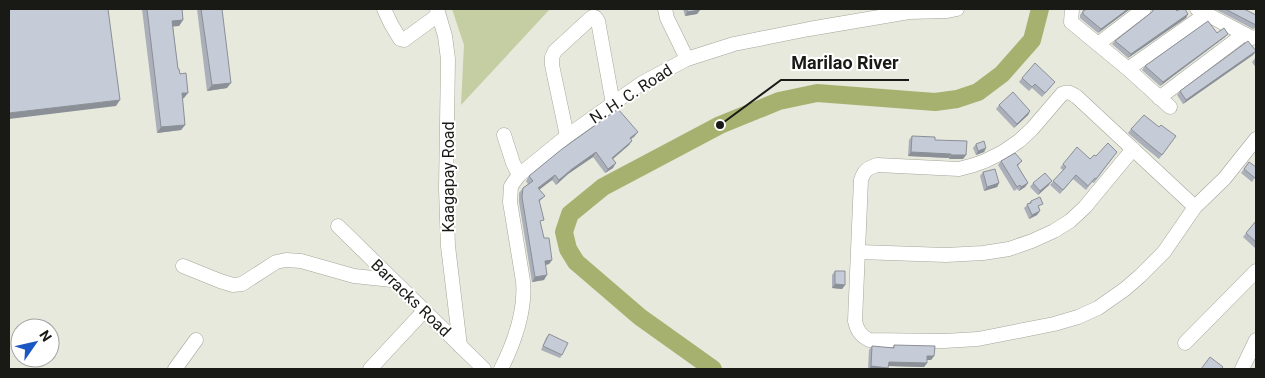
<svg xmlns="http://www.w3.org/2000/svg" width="1265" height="378" font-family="Roboto,sans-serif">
<rect width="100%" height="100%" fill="#e7e9dd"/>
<path fill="#c5cda3" d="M 452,9 L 550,9 L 461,105 L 464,45 Z"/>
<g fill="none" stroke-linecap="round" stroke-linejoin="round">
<path stroke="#a7b16f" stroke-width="18" d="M 713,369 L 640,317 L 576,262 L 568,249 L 564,232 L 570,214 L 603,187 L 720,125 L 779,101 L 817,93 L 935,102 L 957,99 L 978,92 L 1002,74 L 1032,40 L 1040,9"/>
<g stroke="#a4a69a" stroke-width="15">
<g id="minor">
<path d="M 384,9 L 391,24 L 400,39 L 404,40 L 438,15"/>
<path d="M 437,9 L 445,36 L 448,59 L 446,189 L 448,246 L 460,346"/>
<path d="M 665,9 L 667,18 L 687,59"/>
<path d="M 1072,9 L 1071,22 L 1128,69 L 1170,107"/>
<path d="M 1197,9 L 1252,38 L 1256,37"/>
<path d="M 1098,44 L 1144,9"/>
<path d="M 1128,69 L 1206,14"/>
<path d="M 1159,98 L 1244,34"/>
<path d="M 504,135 L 513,163 L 519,175"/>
<path d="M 567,136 L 552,65 L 552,57 L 555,51 L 592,17 L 595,17 L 598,21 L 613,104"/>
<path d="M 1195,207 L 1077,97 C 1071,93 1069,91 1062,94 L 1032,129 L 1019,141 L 1003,152 L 985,161 L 974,165 L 959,169 L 877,165 C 868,168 864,170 861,180 L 855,321 C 857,330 860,335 869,340 L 944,341 L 978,339 L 1054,324 L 1078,317 L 1098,308 L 1125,289 L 1140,276 L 1164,252 L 1195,207 L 1224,179 L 1256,139"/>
<path d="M 338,226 L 484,369"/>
<path d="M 859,252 L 946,255 L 983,253 L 1009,249 L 1032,241 L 1054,231 L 1070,221 L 1085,207 L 1133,149"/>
<path d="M 183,266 L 220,281 L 233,285 L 242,284 L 276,262 L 286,260 L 301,261 L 354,276 L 392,280"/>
<path d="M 1185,343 L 1256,271"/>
<path d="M 175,369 L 196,340"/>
<path d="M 370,369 L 424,311"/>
<path d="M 501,369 C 514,343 526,312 523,281 L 510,202 L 511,186 L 519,175 L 567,136 L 642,83 L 687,59 L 734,44 L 809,29 L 909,12 L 947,11 L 957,9"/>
<path d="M 1242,369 L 1256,340"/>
</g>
</g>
<use href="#minor" stroke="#fff" stroke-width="14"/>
</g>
<g fill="#aaafb9">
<path d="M 142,9 L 182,9 L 183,20 L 179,26 L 173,26 L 178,69 L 184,98 L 182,99 L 185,125 L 181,130 L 157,133 Z"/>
<path d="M 197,9 L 222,9 L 227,88 L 207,91 Z"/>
<path d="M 683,9 L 699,9 L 700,10 L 697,14 L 685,16 Z"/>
<path d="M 1130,9 L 1098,33 L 1080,18 L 1080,15 L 1083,11 Z"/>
<path d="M 1153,9 L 1175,9 L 1177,11 L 1188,14 L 1186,18 L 1128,58 L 1112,44 L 1115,41 L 1152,12 Z"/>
<path d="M 1215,9 L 1244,9 L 1256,15 L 1256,27 L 1255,28 L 1253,29 Z"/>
<path d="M 1217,33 L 1225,37 L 1160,86 L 1142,70 L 1145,66 Z"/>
<path d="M 1256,51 L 1253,55 L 1183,104 L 1177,95 L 1180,91 Z"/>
<path d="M 1256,57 L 1256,68 L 1252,62 Z"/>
<path d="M 1022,78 L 1052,86 L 1042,97 L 1032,88 L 1029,91 L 1019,82 Z"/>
<path d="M 999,105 L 1030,111 L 1028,115 L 1014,128 L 996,109 Z"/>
<path d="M 1159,127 L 1176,136 L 1159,159 L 1143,146 L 1128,133 L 1131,129 Z"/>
<path d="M 912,136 L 935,140 L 966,155 L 963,159 L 949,159 L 949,158 L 908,156 L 909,140 Z"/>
<path d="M 634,137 L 631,139 L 629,145 L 613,159 L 613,168 L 605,173 L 593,157 L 568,174 L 556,185 L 552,180 L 539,189 L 545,196 L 539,202 L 540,225 L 544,238 L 552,260 L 549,264 L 545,265 L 544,280 L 532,282 L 519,202 L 519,193 L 523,188 L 528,184 L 526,181 L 529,176 Z"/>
<path d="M 976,144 L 986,148 L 984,152 L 976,155 L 973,148 Z"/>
<path d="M 1117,152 L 1094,183 L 1092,182 L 1086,190 L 1073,179 L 1060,194 L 1050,185 L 1063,170 L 1060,168 L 1063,164 L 1090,159 L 1096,156 Z"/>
<path d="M 1001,161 L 1022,161 L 1018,166 L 1028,183 L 1025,187 L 1019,191 L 1017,189 L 1014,191 L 998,165 Z"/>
<path d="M 1249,162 L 1256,176 L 1252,182 L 1241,173 Z"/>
<path d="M 983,172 L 999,183 L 997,187 L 984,191 L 980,176 Z"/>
<path d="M 1033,183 L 1049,185 L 1038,195 L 1030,187 Z"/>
<path d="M 1031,201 L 1040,208 L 1039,209 L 1037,215 L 1029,219 L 1024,208 Z"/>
<path d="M 1256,221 L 1256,249 L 1243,237 Z"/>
<path d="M 835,271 L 845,285 L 842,289 L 832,288 L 832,275 Z"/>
<path d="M 549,334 L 562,355 L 560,358 L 541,350 L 546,338 Z"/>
<path d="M 894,345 L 934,356 L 931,360 L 927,360 L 927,363 L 924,367 L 889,366 L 887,369 L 868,369 L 869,350 L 872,346 L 892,348 Z"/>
</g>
<g fill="#8b8f96">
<path d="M 1128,9 L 1130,9 L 1098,33 L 1101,29 Z"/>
<path d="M 700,10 L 697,14 L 685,16 L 687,12 Z"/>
<path d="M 1188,14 L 1186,18 L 1128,58 L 1131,54 Z"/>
<path d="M 183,20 L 179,26 L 168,27 L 172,21 Z"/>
<path d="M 1228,34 L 1225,37 L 1160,86 L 1163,82 Z"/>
<path d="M 1256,51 L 1253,55 L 1183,104 L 1186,100 Z"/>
<path d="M 231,83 L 227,88 L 207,91 L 212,85 Z"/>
<path d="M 182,93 L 188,93 L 184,98 L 178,99 Z"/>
<path d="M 120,100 L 116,106 L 9,119 L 9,113 Z"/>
<path d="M 1030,111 L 1028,115 L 1014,128 L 1017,124 Z"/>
<path d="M 185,125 L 181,130 L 157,133 L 161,127 Z"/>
<path d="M 638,132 L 634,137 L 626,142 L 630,138 Z"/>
<path d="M 632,141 L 629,145 L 608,163 L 612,158 Z"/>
<path d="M 986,148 L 984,152 L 976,155 L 978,151 Z"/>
<path d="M 596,152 L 593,157 L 568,174 L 556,185 L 559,180 L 572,169 Z"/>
<path d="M 911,152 L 951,154 L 949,158 L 908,156 Z"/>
<path d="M 951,155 L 966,155 L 963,159 L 949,159 Z"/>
<path d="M 616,163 L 613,168 L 605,173 L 608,169 Z"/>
<path d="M 555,175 L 552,180 L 535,193 L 538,188 Z"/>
<path d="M 1052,181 L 1049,185 L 1038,195 L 1040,191 Z"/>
<path d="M 999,183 L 997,187 L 984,191 L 987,187 Z"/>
<path d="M 1028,183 L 1025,187 L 1019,191 L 1021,187 Z"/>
<path d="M 1040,211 L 1037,215 L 1029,219 L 1032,215 Z"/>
<path d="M 552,260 L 549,264 L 541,266 L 545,261 Z"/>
<path d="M 547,275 L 544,280 L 532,282 L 535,277 Z"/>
<path d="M 835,284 L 845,285 L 842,289 L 832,288 Z"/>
<path d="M 927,356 L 934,356 L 931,360 L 924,360 Z"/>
<path d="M 889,362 L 927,363 L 924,367 L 886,366 Z"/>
<path d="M 871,366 L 888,368 L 887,369 L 869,369 Z"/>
</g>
<g fill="#c6ccd7" stroke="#8b8f96">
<path d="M 9,9 L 108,9 L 120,100 L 9,113 Z"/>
<path d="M 147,9 L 182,9 L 183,20 L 172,21 L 178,69 L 179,69 L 180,74 L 186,73 L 188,93 L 182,93 L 185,125 L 161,127 Z"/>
<path d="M 201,9 L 222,9 L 231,83 L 212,85 Z"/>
<path d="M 687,9 L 699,9 L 700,10 L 687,12 Z"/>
<path d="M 1087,9 L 1128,9 L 1101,29 L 1083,14 L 1083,11 Z"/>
<path d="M 1154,9 L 1175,9 L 1177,11 L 1180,9 L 1185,9 L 1188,14 L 1131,54 L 1115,41 L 1152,12 Z"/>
<path d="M 1225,9 L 1244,9 L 1256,15 L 1256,25 Z"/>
<path d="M 1208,21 L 1217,33 L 1224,28 L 1228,34 L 1163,82 L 1145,66 Z"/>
<path d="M 1248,41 L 1256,51 L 1186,100 L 1180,91 Z"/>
<path d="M 1035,63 L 1055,82 L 1045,93 L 1035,84 L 1032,87 L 1022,78 Z"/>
<path d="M 1013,92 L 1030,111 L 1017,124 L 999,105 Z"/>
<path d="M 618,109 L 638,132 L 630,138 L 632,141 L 612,158 L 616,163 L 608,169 L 596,152 L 572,169 L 559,180 L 555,175 L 538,188 L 545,196 L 539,200 L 544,220 L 540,221 L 544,238 L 549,238 L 552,260 L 545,261 L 547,275 L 535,277 L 522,197 L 523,188 L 533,181 L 529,176 L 562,149 Z"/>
<path d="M 1144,115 L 1159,127 L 1161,125 L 1176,136 L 1162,155 L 1146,142 L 1131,129 Z"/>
<path d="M 912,136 L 935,137 L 935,140 L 967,141 L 966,155 L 951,155 L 951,154 L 911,152 Z"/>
<path d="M 984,141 L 986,148 L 978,151 L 976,144 Z"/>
<path d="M 1108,143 L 1117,152 L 1096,179 L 1095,178 L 1088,186 L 1076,175 L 1063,190 L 1053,181 L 1066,167 L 1063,164 L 1077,147 L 1090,159 L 1094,155 L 1096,156 Z"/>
<path d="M 1015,153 L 1022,161 L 1017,165 L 1028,183 L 1021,187 L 1020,185 L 1017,187 L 1001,161 Z"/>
<path d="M 1249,162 L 1256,167 L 1256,176 L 1255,178 L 1244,169 Z"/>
<path d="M 995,169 L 999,183 L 987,187 L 983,172 Z"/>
<path d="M 1045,173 L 1052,181 L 1040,191 L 1033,183 Z"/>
<path d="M 1040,197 L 1043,204 L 1038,206 L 1040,211 L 1032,215 L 1027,204 L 1031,203 L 1031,201 Z"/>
<path d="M 1256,221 L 1256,242 L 1246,233 Z"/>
<path d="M 835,271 L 845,271 L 845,285 L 835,284 Z"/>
<path d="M 549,334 L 568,343 L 562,355 L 543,346 Z"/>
<path d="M 894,345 L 935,346 L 934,356 L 927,356 L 927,363 L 889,362 L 888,368 L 871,366 L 872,346 L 894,348 Z"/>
<path d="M 1210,357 L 1223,367 L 1221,369 L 1201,369 Z"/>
</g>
<g text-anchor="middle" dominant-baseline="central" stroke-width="4" stroke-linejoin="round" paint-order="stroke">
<g font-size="16" fill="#191a15" stroke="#fff">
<text transform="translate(631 94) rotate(-33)">N. H. C. Road</text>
<text transform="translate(448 177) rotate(-90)">Kaagapay Road</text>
<text transform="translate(411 298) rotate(44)">Barracks Road</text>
</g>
</g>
<path fill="none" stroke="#191a15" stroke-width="2" d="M720 125L781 80H909"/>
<circle fill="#191a15" stroke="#fff" stroke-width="2" cx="720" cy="125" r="5"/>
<g font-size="18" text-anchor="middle" font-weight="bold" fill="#191a15" stroke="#fff" stroke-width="4" stroke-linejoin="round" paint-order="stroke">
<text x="845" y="69">Marilao River</text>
</g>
<rect width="1265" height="378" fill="none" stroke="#191a15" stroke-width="20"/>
<g transform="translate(35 343) rotate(56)"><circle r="24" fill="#ffffff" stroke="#a3a3a1"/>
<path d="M0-4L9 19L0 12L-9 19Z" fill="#1c56c2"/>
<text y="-8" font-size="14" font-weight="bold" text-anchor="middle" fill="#191a15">N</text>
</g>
</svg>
